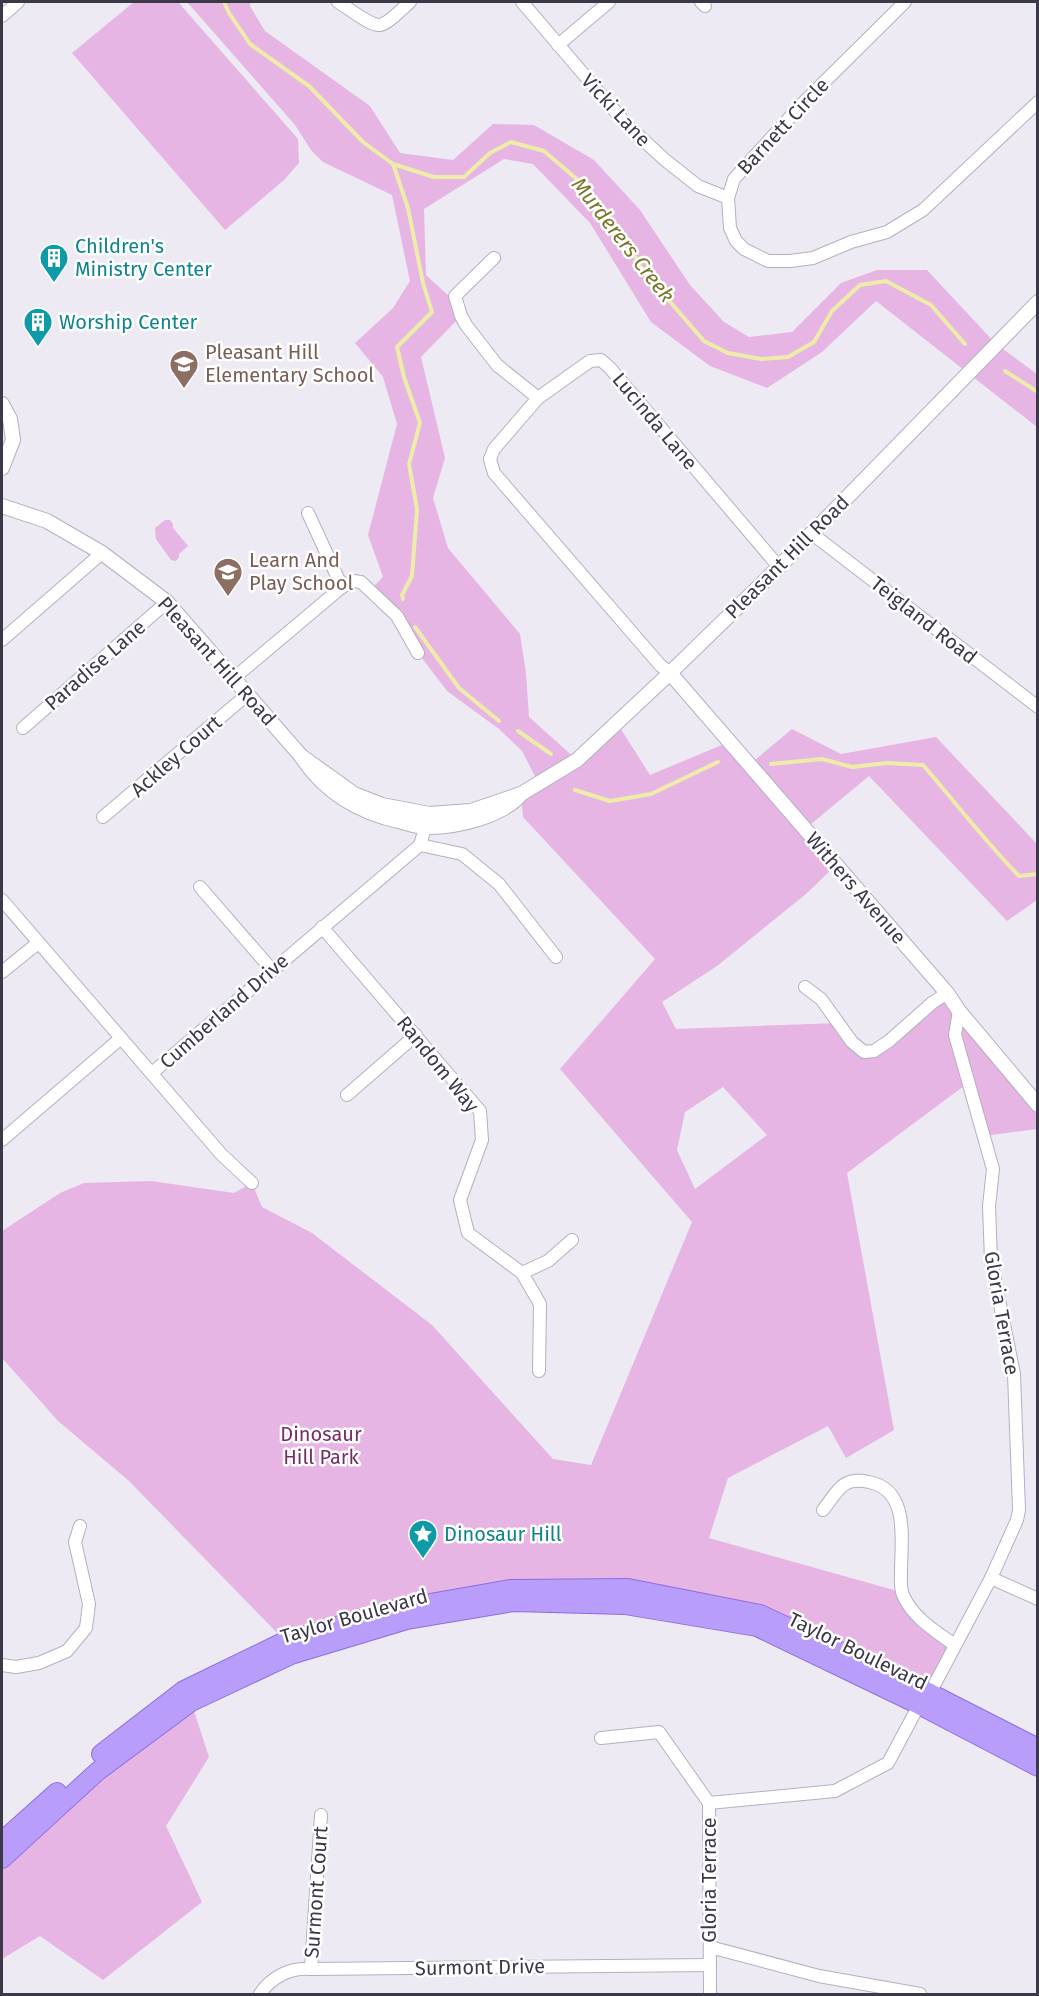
<svg xmlns="http://www.w3.org/2000/svg" width="1039" height="1996" font-family="'Fira Sans',sans-serif">
<rect width="100%" height="100%" fill="#edeaf4"/>
<g fill="#e6b5e4" fill-rule="evenodd">
<path d="M 134,2 L 178,2 L 298,139 L 299,163 L 284,180 L 225,230 L 72,53 Z"/>
<path d="M 187,2 L 250,2 L 250,6 L 265,31 L 370,106 L 400,153 L 453,160 L 493,124 L 534,125 L 594,160 L 640,210 L 690,285 L 724,322 L 749,337 L 792,332 L 841,283 L 877,270 L 927,270 L 996,344 L 1037,374 L 1037,427 L 876,301 L 822,352 L 767,388 L 710,366 L 651,322 L 590,223 L 533,164 L 504,159 L 424,209 L 426,275 L 450,297 L 461,316 L 421,357 L 445,458 L 433,498 L 448,548 L 520,634 L 526,673 L 529,717 L 577,760 L 617,723 L 650,775 L 729,742 L 749,765 L 792,729 L 841,754 L 936,737 L 1037,844 L 1037,900 L 1007,921 L 869,776 L 805,829 L 836,865 L 806,894 L 717,966 L 662,1002 L 676,1029 L 838,1023 L 864,1051 L 947,993 L 1037,1106 L 1037,1129 L 983,1136 L 968,1083 L 847,1173 L 894,1430 L 846,1458 L 828,1426 L 728,1478 L 709,1538 L 901,1592 L 910,1609 L 955,1645 L 930,1693 L 628,1588 L 285,1641 L 129,1481 L 58,1421 L 2,1358 L 2,1231 L 60,1193 L 84,1183 L 151,1181 L 234,1193 L 252,1183 L 262,1207 L 312,1233 L 432,1325 L 553,1459 L 591,1465 L 692,1222 L 560,1069 L 655,959 L 523,817 L 521,794 L 539,784 L 522,751 L 499,729 L 447,691 L 370,590 L 383,577 L 368,535 L 397,424 L 383,377 L 355,343 L 393,308 L 410,281 L 392,195 L 323,162 L 311,150 L 295,125 ZM 723,1087 L 767,1135 L 695,1189 L 677,1150 L 685,1112 Z"/>
<path d="M 165,520 L 170,520 L 173,524 L 173,528 L 188,546 L 179,554 L 179,557 L 176,561 L 171,560 L 156,539 L 155,528 Z"/>
<path d="M 191,1702 L 209,1757 L 166,1826 L 202,1902 L 103,1980 L 40,1936 L 2,1959 L 2,1859 Z"/>
</g>
<g fill="none" stroke-linecap="round" stroke-linejoin="round">
<g stroke="#ededa9" stroke-width="4">
<path d="M 224,2 L 229,13 L 250,44 L 309,86 L 363,142 L 393,164 L 434,177 L 464,177 L 490,153 L 511,142 L 544,151 L 579,181 L 602,211 L 618,228 L 641,267 L 672,304 L 704,341 L 728,353 L 761,359 L 788,357 L 814,342 L 832,311 L 860,285 L 886,281 L 931,305 L 965,344"/>
<path d="M 393,164 L 408,208 L 423,283 L 432,312 L 397,347 L 404,377 L 420,423 L 409,464 L 417,509 L 412,576 L 402,595 L 403,599"/>
<path d="M 1005,371 L 1038,392"/>
<path d="M 415,627 L 459,688 L 499,721"/>
<path d="M 518,731 L 551,754"/>
<path d="M 771,764 L 822,759 L 852,767 L 887,763 L 923,765 C 955,802 985,841 1019,876 L 1038,874"/>
<path d="M 575,790 L 610,801 L 651,794 L 718,762"/>
</g>
<g stroke="#b4afc2" stroke-width="14">
<g id="minor">
<path d="M 338,2 C 347,7 370,26 380,25 C 388,24 404,7 410,2"/>
<path d="M 522,2 L 626,124 L 665,160 L 698,186 L 728,198"/>
<path d="M 701,2 L 705,6"/>
<path d="M 905,2 L 802,104 L 734,179 L 728,198 L 730,228 L 736,241 L 744,249 L 768,261 L 790,261 L 813,258 L 851,242 L 887,232 L 923,210 L 1038,102"/>
<path d="M 2,16 L 18,2"/>
<path d="M 558,45 L 609,2"/>
<path d="M 494,258 L 455,296 L 461,316 L 466,325 L 497,365 L 538,398"/>
<path d="M 308,513 L 342,587 L 353,581 L 361,582 L 397,616 L 418,653"/>
<path d="M 811,533 L 1038,707"/>
<path d="M 2,640 L 102,553"/>
<path d="M 670,673 L 660,665 L 494,473 L 490,459 L 494,449 L 538,398 L 590,361 L 601,360 L 610,368 L 779,567"/>
<path d="M 234,678 L 342,587"/>
<path d="M 23,728 L 167,602"/>
<path d="M 103,817 L 248,694"/>
<path d="M 420,845 L 462,854 L 499,884 L 556,957"/>
<path d="M 200,887 L 272,970"/>
<path d="M 2,900 L 221,1154 L 252,1183"/>
<path d="M 322,927 L 480,1111 L 482,1140 L 460,1200 L 468,1233 L 522,1273 L 540,1304 L 539,1371"/>
<path d="M 2,972 L 38,943"/>
<path d="M 805,987 L 821,999 L 852,1042 L 864,1052 L 874,1051 L 889,1041 L 932,1003 L 947,993"/>
<path d="M 152,1073 L 420,845 L 428,818"/>
<path d="M 347,1095 L 416,1035"/>
<path d="M 2,1140 L 121,1038"/>
<path d="M 522,1273 L 548,1261 L 572,1240"/>
<path d="M 823,1510 C 838,1491 842,1476 869,1482 C 910,1490 901,1540 901,1572 C 901,1579 900,1588 903,1595 C 913,1618 935,1631 955,1645"/>
<path d="M 991,1578 L 1038,1599"/>
<path d="M 2,1665 L 16,1667 L 39,1663 L 67,1651 L 86,1628 L 89,1604 L 75,1542 L 80,1526"/>
<path d="M 930,1693 L 991,1578 L 1017,1520 L 1019,1510 L 1014,1374 L 991,1260 L 989,1206 L 993,1169 L 955,1035 L 959,1011"/>
<path d="M 601,1738 L 659,1732 L 709,1803"/>
<path d="M 709,1803 L 835,1791 L 888,1763 L 919,1705"/>
<path d="M 709,1803 L 710,1994"/>
<path d="M 710,1947 L 819,1976 L 920,1994"/>
<path d="M 311,1969 L 321,1815"/>
<path d="M 260,1994 C 271,1977 291,1967 311,1969 L 710,1965"/>
</g>
</g>
<g stroke="#b4afc2" stroke-width="16">
<g id="tertiary">
<path d="M 2,404 L 10,419 L 13,440 L 2,468"/>
<path d="M 2,506 L 47,521 L 102,553 L 167,602 L 301,756"/>
<path d="M 670,673 L 947,993 L 959,1011 L 1038,1105"/>
<path d="M 521,794 C 511,807 494,814 478,819 C 462,824 446,827 429,827 C 420,828 410,824 402,822 C 360,813 324,792 301,756 L 354,794 L 382,805 L 429,814 L 471,811 L 521,794 L 577,760 L 670,673 L 779,567 L 1038,302"/>
</g>
</g>
<g stroke="#8e6ddf" stroke-width="20">
<g id="primary">
<path d="M 101,1754 L 184,1690 L 285,1641 L 396,1609 L 510,1589 L 628,1588 L 760,1614 L 930,1693 L 1038,1748"/>
<path d="M 2,1841 L 57,1792"/>
<path d="M 2,1859 L 98,1771 L 191,1702 L 291,1655 L 407,1620 L 513,1602 L 625,1605 L 757,1627 L 919,1705 L 1038,1767"/>
</g>
</g>
<use href="#minor" stroke="#fff" stroke-width="12"/>
<use href="#tertiary" stroke="#fff" stroke-width="14"/>
<use href="#primary" stroke="#b99dfa" stroke-width="18"/>
</g>
<defs>
<g id="building-pin" transform="scale(1.5)"><path d="M0 17L-7.5 6A9.5 9.5 0 1 1 7.5 6Z" fill="#0f9aa8" stroke="#fff"/><path d="M-4-6H4V6H1V3H-1V6H-4ZM-2.5-4.3h1.7v1.8h-1.7ZM.8-4.3h1.7v1.8H.8ZM-2.5-1h1.7V.8h-1.7ZM.8-1h1.7V.8H.8Z" fill="#fff"/></g>
<g id="school-pin" transform="scale(1.5)"><path d="M0 17L-7.5 6A9.5 9.5 0 1 1 7.5 6Z" fill="#8d6e63" stroke="#fff"/><path d="M0-5L7-2L0 1L-7-2ZM-4 1L0 2.5L4 1V4Q0 6-4 4Z" fill="#fff"/></g>
<g id="sight-pin" transform="scale(1.5)"><path d="M0 17L-7.5 6A9.5 9.5 0 1 1 7.5 6Z" fill="#0f9aa8" stroke="#fff"/><path d="M0-6L1.8-2.2L6-1.7L2.9 1.2L3.7 5.4L0 3.3L-3.7 5.4L-2.9 1.2L-6-1.7L-1.8-2.2Z" fill="#fff"/></g>
</defs>
<g fill-rule="evenodd">
<use href="#building-pin" x="54" y="258"/>
<use href="#building-pin" x="38" y="322"/>
<use href="#school-pin" x="184" y="364"/>
<use href="#school-pin" x="228" y="572"/>
<use href="#sight-pin" x="423" y="1534"/>
</g>
<g text-anchor="middle" dominant-baseline="central" stroke-width="5" stroke-linejoin="round" paint-order="stroke">
<g font-size="20" fill="#3b3848" stroke="#fff">
<text transform="translate(616 110) rotate(47)">Vicki Lane</text>
<text transform="translate(783 126) rotate(-47)">Barnett Circle</text>
<text transform="translate(655 421) rotate(50)">Lucinda Lane</text>
<text transform="translate(787 557) rotate(-45)">Pleasant Hill Road</text>
<text transform="translate(924 620) rotate(38)">Teigland Road</text>
<text transform="translate(217 661) rotate(48)">Pleasant Hill Road</text>
<text transform="translate(95 665) rotate(-41)">Paradise Lane</text>
<text transform="translate(176 756) rotate(-41)">Ackley Court</text>
<text transform="translate(856 888) rotate(49)">Withers Avenue</text>
<text transform="translate(224 1011) rotate(-41)">Cumberland Drive</text>
<text transform="translate(438 1064) rotate(51)">Random Way</text>
<text transform="translate(1002 1313) rotate(80)">Gloria Terrace</text>
<text transform="translate(354 1616) rotate(-16)">Taylor Boulevard</text>
<text transform="translate(858 1651) rotate(26)">Taylor Boulevard</text>
<text transform="translate(709 1880) rotate(-90)">Gloria Terrace</text>
<text transform="translate(316 1892) rotate(-86)">Surmont Court</text>
<text transform="translate(480 1967) rotate(-1)">Surmont Drive</text>
</g>
<g font-size="20" fill="#0d838f" stroke="#fff" text-anchor="start">
<text x="75" y="246">Children's<tspan x="75" dy="23">Ministry Center</tspan></text>
<text x="59" y="322">Worship Center</text>
<text x="444" y="1534">Dinosaur Hill</text>
</g>
<g font-size="20" fill="#785e54" stroke="#fff" text-anchor="start">
<text x="205" y="352">Pleasant Hill<tspan x="205" dy="23">Elementary School</tspan></text>
<text x="249" y="560">Learn And<tspan x="249" dy="23">Play School</tspan></text>
</g>
<g font-size="20" fill="#772d68" stroke="#fff">
<text x="321" y="1434">Dinosaur<tspan x="321" dy="23">Hill Park</tspan></text>
</g>
<g font-size="21" font-style="italic" fill="#777828" stroke="#fff">
<text transform="translate(623 240) rotate(52)">Murderers Creek</text>
</g>
</g>
<rect width="1039" height="1996" fill="none" stroke="#3b3848" stroke-width="6"/>
</svg>
